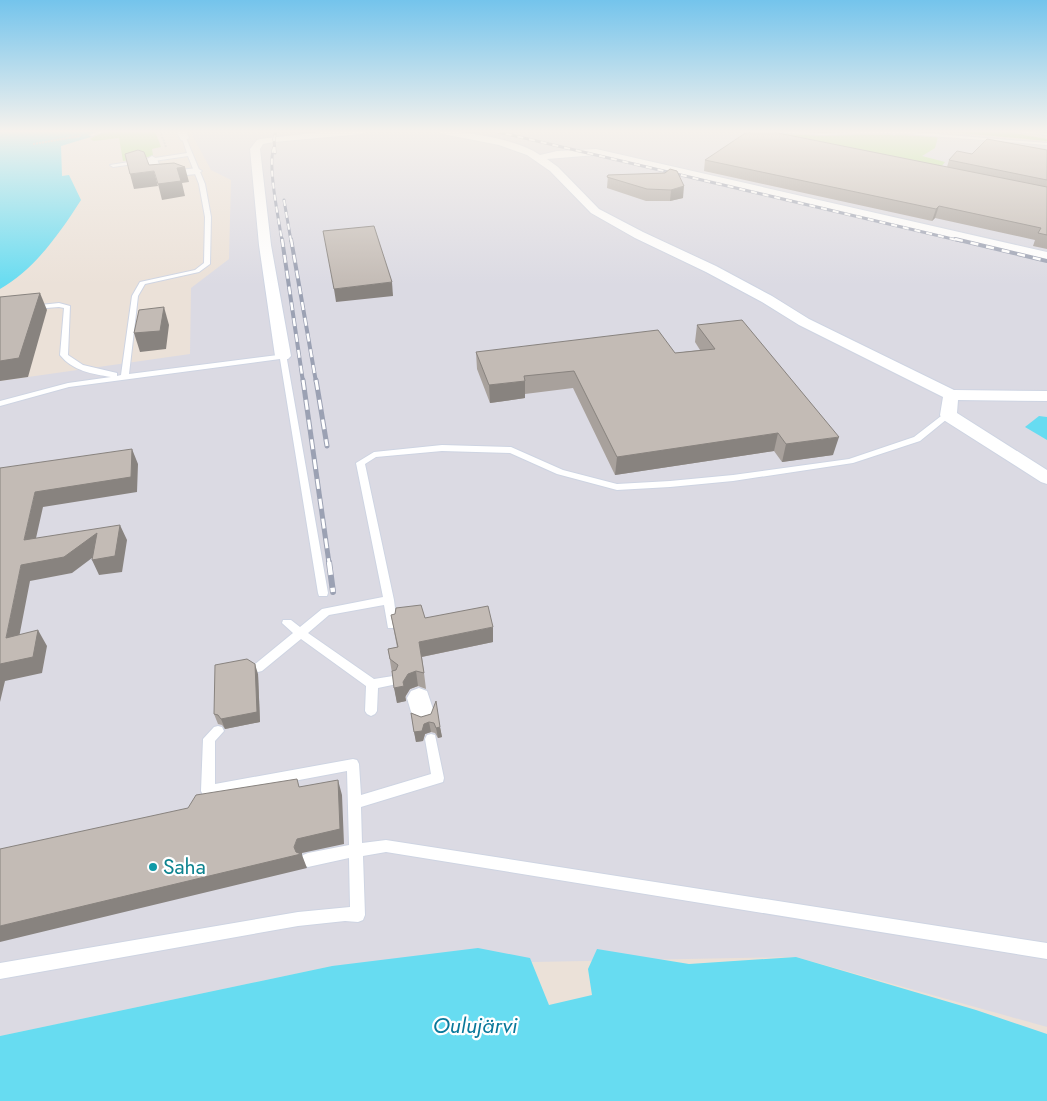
<svg xmlns="http://www.w3.org/2000/svg" width="1047" height="1101" font-family="Jost,sans-serif">
<rect width="100%" height="100%" fill="#ebe1d8"/>
<path fill="#dbdae3" d="M 190,131 L 920,131 L 1047,143 L 1047,1027 L 796,957 L 332,966 L 0,1036 L 0,381 L 190,354 L 191,288 L 229,259 L 231,180 L 211,170 Z"/>
<g fill="#b7e492">
<path d="M 104,131 L 155,131 L 161,147 L 152,149 L 153,156 L 123,161 L 119,138 L 94,141 L 90,139 Z"/>
<path d="M 940,131 L 1003,131 L 1047,139 L 1047,141 Z"/>
<path d="M 776,134 C 830,137 884,133 938,137 L 935,148 L 922,156 L 945,162 L 939,169 Z"/>
</g>
<g fill="#67dcf1">
<path d="M 0,131 L 98,131 L 92,134 L 94,136 L 61,146 L 62,176 L 69,175 L 81,200 C 60,233 34,270 0,289 Z"/>
<path d="M 1039,416 L 1047,417 L 1047,440 L 1025,427 Z"/>
<path d="M 478,948 L 530,958 L 549,1005 L 592,995 L 588,969 L 597,949 L 689,964 L 796,957 L 976,1010 L 1047,1034 L 1047,1101 L 0,1101 L 0,1036 L 332,966 Z"/>
</g>
<g fill="none" stroke-linecap="round" stroke-linejoin="round">
<g stroke="#ced4e2" stroke-width="2">
<g id="lane">
<path d="M 99,131 L 106,131 L 92,136 L 90,135 Z"/>
<path d="M 759,131 L 822,133 L 900,131 L 1047,143 L 1047,145 L 894,133 L 822,135 Z"/>
<path d="M 1013,131 L 1047,133 L 1047,135 L 1015,132 Z"/>
<path d="M 184,137 L 186,138 L 205,184 L 211,217 L 210,264 L 199,272 L 145,284 L 138,296 L 129,374 L 286,354 L 328,593 L 327,596 L 319,596 L 318,593 L 280,359 L 69,387 L 0,406 L 0,401 L 68,383 L 111,377 C 92,374 73,371 60,355 L 64,308 L 59,307 L 33,309 L 31,308 L 31,306 L 59,303 L 70,306 L 68,355 L 83,365 L 117,373 L 117,376 L 121,375 L 132,296 L 140,282 L 195,270 L 204,263 L 205,217 L 199,184 L 188,156 L 113,167 L 110,165 L 187,153 L 182,138 Z"/>
<path d="M 945,413 L 951,413 L 952,415 L 920,441 L 853,463 L 733,481 L 670,487 L 617,490 L 557,474 L 510,453 L 442,451 L 376,457 L 365,464 L 394,600 L 397,625 L 396,628 L 388,628 L 384,605 L 329,615 L 308,633 L 374,679 L 393,676 L 397,678 L 399,681 L 397,684 L 378,688 L 377,711 L 375,714 L 371,716 L 367,714 L 365,711 L 366,686 L 301,639 L 262,671 L 258,672 L 254,671 L 252,668 L 254,665 L 293,633 L 282,623 L 283,620 L 291,620 L 300,627 L 322,609 L 383,597 L 356,463 L 374,452 L 442,445 L 511,447 L 563,470 L 617,484 L 670,481 L 733,475 L 849,459 L 914,437 Z"/>
<path d="M 218,726 L 222,727 L 224,731 L 215,741 L 215,784 L 353,759 L 357,760 L 359,764 L 361,795 L 431,774 L 425,739 L 427,735 L 431,734 L 435,735 L 444,778 L 443,782 L 361,807 L 362,843 L 386,840 L 1047,943 L 1047,959 L 386,852 L 363,856 L 365,915 L 363,920 L 358,922 L 345,921 L 298,926 L 0,979 L 0,963 L 298,912 L 350,907 L 349,858 L 308,867 L 303,865 L 301,860 L 303,855 L 308,853 L 349,845 L 347,771 L 208,797 L 203,795 L 201,791 L 203,739 L 214,727 Z"/>
</g>
</g>
<g stroke="#ced4e2" stroke-width="2">
<g id="street">
<path d="M 176,131 L 186,131 L 189,138 L 184,141 L 181,140 Z"/>
<path d="M 330,131 L 367,131 L 362,134 L 274,142 L 263,144 L 260,149 L 271,245 L 291,356 L 288,359 L 278,359 L 275,356 L 259,245 L 250,149 L 257,140 L 260,139 Z"/>
<path d="M 438,131 C 465,131 518,139 540,155 L 557,151 L 596,149 L 1047,252 L 1047,260 L 596,155 L 547,159 L 558,167 L 599,209 L 643,232 L 716,266 L 772,296 L 809,319 L 954,390 L 1047,391 L 1047,401 L 958,400 L 957,413 L 1047,470 L 1047,484 L 1041,482 L 942,419 L 940,415 L 943,397 L 799,325 L 762,302 L 706,272 L 635,238 L 591,213 L 550,171 L 527,155 L 499,145 L 443,134 Z"/>
<path d="M 887,131 L 898,131 L 899,132 L 894,135 Z"/>
<path d="M 152,156 L 157,159 L 162,172 L 197,168 L 202,171 L 197,174 L 154,178 L 147,159 Z"/>
<path d="M 419,688 L 427,691 L 435,715 L 432,722 L 423,725 L 414,722 L 407,698 L 411,691 Z"/>
</g>
</g>
<g stroke="#c3c3c3" stroke-width="2" stroke-dasharray="2 1" stroke-linecap="butt">
<path d="M 160,131 L 166,147"/>
<path d="M 33,144 L 81,136"/>
</g>
<use href="#lane" fill="#fff" fill-rule="evenodd"/>
<use href="#street" fill="#fff" fill-rule="evenodd"/>
<g stroke="#9ba1b3" stroke-width="3">
<g id="rail-far3">
<path d="M 494,131 L 961,241"/>
<path d="M 274,147 C 267,165 279,220 282,241"/>
<path d="M 275,153 L 274,139 L 276,131"/>
<path d="M 284,200 L 291,241"/>
</g>
</g>
<g stroke="#9ba1b3" stroke-width="4">
<g id="rail-far2">
<path d="M 282,239 L 303,382"/>
<path d="M 291,239 L 316,382"/>
<path d="M 955,239 L 1047,261"/>
</g>
</g>
<g stroke="#9ba1b3" stroke-width="5">
<g id="rail-far1">
<path d="M 303,380 L 329,563"/>
<path d="M 316,380 L 327,446"/>
</g>
</g>
<g stroke="#9ba1b3" stroke-width="6">
<path id="rail" d="M 329,562 L 333,592"/>
</g>
<use href="#rail-far3" stroke="#fff" stroke-width="2" stroke-dasharray="6" stroke-linecap="butt"/>
<use href="#rail-far2" stroke="#fff" stroke-width="2.5" stroke-dasharray="8" stroke-linecap="butt"/>
<use href="#rail-far1" stroke="#fff" stroke-width="3" stroke-dasharray="10" stroke-linecap="butt"/>
<use href="#rail" stroke="#fff" stroke-width="4.5" stroke-dasharray="13" stroke-linecap="butt"/>
</g>
<g fill="#a8a19c">
<path d="M 1047,150 L 1047,249 L 1033,246 L 1035,240 L 935,218 L 932,221 L 704,171 L 705,160 L 947,167 L 949,160 L 972,154 Z"/>
<path d="M 665,173 L 683,198 L 670,201 L 646,201 L 607,188 L 608,175 Z"/>
<path d="M 697,325 L 833,455 L 782,462 L 774,451 L 615,475 L 573,388 L 525,394 L 525,398 L 490,403 L 477,369 L 476,352 L 675,353 L 700,350 L 695,342 Z"/>
<path d="M 391,615 L 425,618 L 493,642 L 422,657 L 426,689 L 418,686 L 410,689 L 405,697 L 406,701 L 397,703 L 388,649 L 397,647 Z"/>
<path d="M 258,674 L 260,722 L 225,729 L 222,725 L 218,724 L 214,714 Z"/>
<path d="M 411,713 L 421,717 L 431,714 L 440,727 L 442,737 L 438,738 L 435,733 L 431,732 L 425,734 L 423,741 L 416,742 Z"/>
</g>
<g fill="#88837f">
<path d="M 185,167 L 189,182 L 182,183 L 185,196 L 162,200 L 158,184 L 177,168 Z"/>
<path d="M 154,171 L 158,186 L 134,189 L 130,174 Z"/>
<path d="M 684,186 L 683,198 L 670,201 L 671,190 Z"/>
<path d="M 939,206 L 935,218 L 932,221 L 936,209 Z"/>
<path d="M 392,282 L 393,296 L 336,302 L 334,289 Z"/>
<path d="M 40,293 L 47,310 L 28,377 L 0,381 L 0,361 Z"/>
<path d="M 164,307 L 169,325 L 166,349 L 140,352 L 134,333 Z"/>
<path d="M 525,381 L 525,398 L 490,403 L 489,385 Z"/>
<path d="M 778,433 L 774,451 L 615,475 L 617,457 Z"/>
<path d="M 839,437 L 833,455 L 782,462 L 786,444 Z"/>
<path d="M 132,449 L 138,464 L 137,492 L 43,507 L 32,556 L 24,540 L 35,492 Z"/>
<path d="M 120,525 L 127,540 L 122,572 L 99,575 L 92,560 Z"/>
<path d="M 97,533 L 104,549 L 72,573 L 30,581 L 16,653 L 6,638 L 21,565 Z"/>
<path d="M 493,627 L 493,642 L 421,657 L 419,642 Z"/>
<path d="M 38,630 L 47,646 L 42,673 L 5,681 L 0,702 L 0,664 Z"/>
<path d="M 255,664 L 258,674 L 260,722 L 225,729 L 221,719 Z"/>
<path d="M 416,671 L 418,686 L 410,689 L 405,697 L 403,682 L 408,674 Z"/>
<path d="M 404,686 L 406,701 L 397,703 L 394,688 Z"/>
<path d="M 429,722 L 431,732 L 425,734 L 423,741 L 416,742 L 414,732 L 424,724 Z"/>
<path d="M 440,727 L 442,737 L 438,738 L 436,728 Z"/>
<path d="M 338,780 L 342,795 L 344,844 L 302,853 L 302,855 L 307,868 L 0,942 L 0,926 L 294,847 L 297,839 Z"/>
</g>
<g fill="#c3bbb5" stroke="#88837f">
<path d="M 751,131 L 768,131 L 1047,187 L 1047,235 L 1038,233 L 1041,228 L 939,206 L 936,209 L 705,160 L 747,132 L 751,133 Z"/>
<path d="M 987,139 L 1047,150 L 1047,180 L 949,160 L 957,151 L 972,154 Z"/>
<path d="M 138,150 L 144,152 L 149,165 L 174,163 L 185,167 L 177,168 L 181,181 L 158,184 L 154,171 L 130,174 L 125,154 Z"/>
<path d="M 670,169 L 677,171 L 684,186 L 671,190 L 647,189 L 607,177 L 608,175 L 665,173 Z"/>
<path d="M 374,226 L 392,282 L 334,289 L 323,231 Z"/>
<path d="M 40,293 L 19,358 L 0,361 L 0,297 Z"/>
<path d="M 164,307 L 160,331 L 134,333 L 139,310 Z"/>
<path d="M 742,320 L 839,437 L 786,444 L 778,433 L 617,457 L 574,371 L 524,376 L 525,381 L 489,385 L 476,352 L 658,330 L 675,353 L 715,349 L 697,325 Z"/>
<path d="M 132,449 L 131,477 L 35,492 L 24,540 L 120,525 L 115,556 L 92,560 L 97,533 L 64,557 L 21,565 L 6,638 L 38,630 L 33,657 L 0,664 L 0,468 Z"/>
<path d="M 421,605 L 425,618 L 488,606 L 493,627 L 419,642 L 424,673 L 416,671 L 408,674 L 403,682 L 404,686 L 394,688 L 392,671 L 396,670 L 398,665 L 390,659 L 388,649 L 398,647 L 391,615 L 395,614 L 396,608 Z"/>
<path d="M 247,659 L 255,664 L 257,712 L 221,719 L 218,715 L 214,714 L 215,665 Z"/>
<path d="M 436,701 L 440,727 L 436,728 L 434,723 L 429,722 L 424,724 L 422,731 L 414,732 L 411,713 L 421,717 L 431,714 Z"/>
<path d="M 297,779 L 299,787 L 338,780 L 340,829 L 297,839 L 294,847 L 296,852 L 301,854 L 0,926 L 0,849 L 188,808 L 196,795 Z"/>
</g>
<linearGradient id="sky" x2="0" y2="1"><stop stop-color="#74c4ec"/><stop offset="0.46" stop-color="#f6f2ed"/><stop offset="1" stop-color="#f6f2ed" stop-opacity="0"/></linearGradient>
<rect width="1047" height="285" fill="url(#sky)"/>
<circle fill="#0f9aa8" stroke="#fff" stroke-width="2" cx="153" cy="867" r="5"/>
<g text-anchor="middle" dominant-baseline="central" stroke-width="4.5" stroke-linejoin="round" paint-order="stroke">
<g font-size="21" fill="#0d838f" stroke="#fff" text-anchor="start">
<text x="163" y="867">Saha</text>
</g>
<g font-size="22" font-style="italic" fill="#09789a" stroke="#fff">
<text x="475" y="1025">Oulujärvi</text>
</g>
</g>
</svg>
